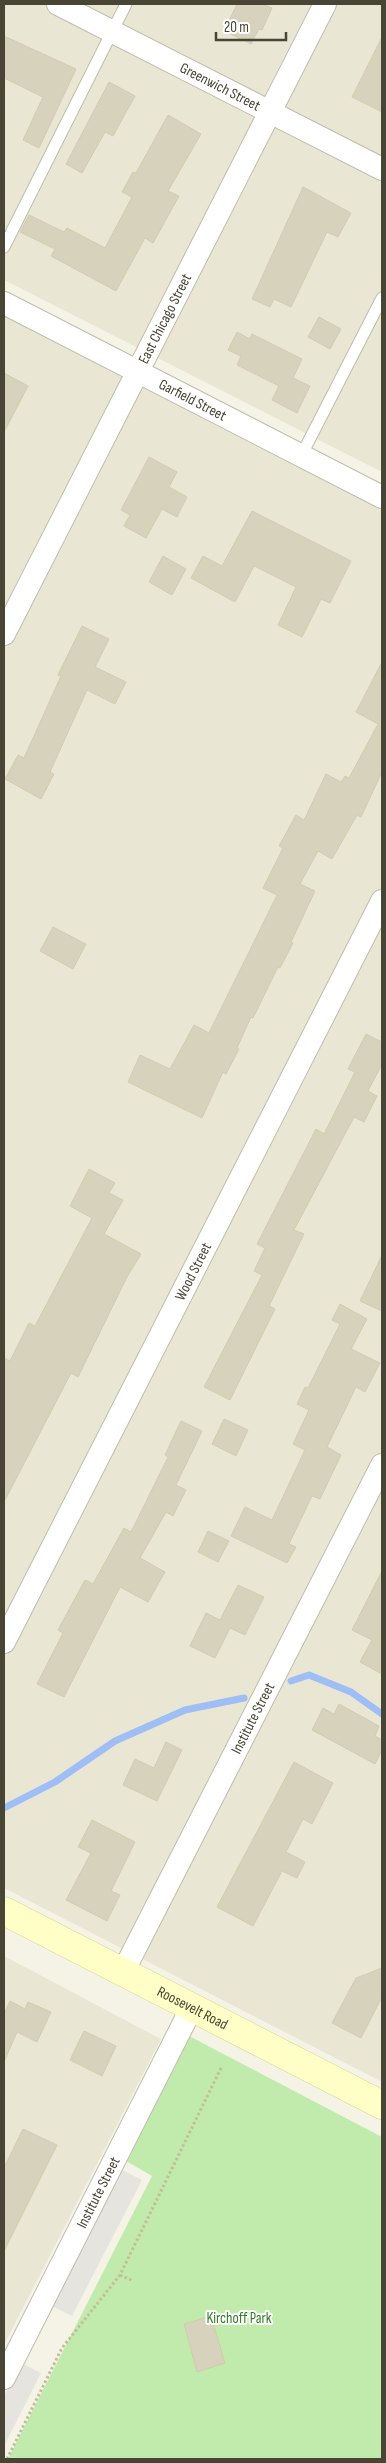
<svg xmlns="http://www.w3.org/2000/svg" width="386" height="2463" font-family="'Sofia Sans Condensed',sans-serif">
<rect width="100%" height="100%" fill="#f4f3e6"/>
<g fill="#e9e7d4">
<path d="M 4,4 L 382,4 L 382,472 L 4,280 Z"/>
<path d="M 4,315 L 382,508 L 382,2082 L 4,1888 Z"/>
<path d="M 4,1956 L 161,2039 L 4,2345 Z"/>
</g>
<path fill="#c1ebad" d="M 189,2036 L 382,2137 L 382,2459 L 8,2459 L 152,2176 L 126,2161 Z"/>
<g fill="#e5e4df">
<path d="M 120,2169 L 142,2180 L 72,2316 L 50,2305 Z"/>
<path d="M 21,2363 L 41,2373 L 4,2446 L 4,2396 Z"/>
</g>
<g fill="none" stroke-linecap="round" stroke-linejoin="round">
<g stroke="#9fbef5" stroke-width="7">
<path d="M 291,1681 L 309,1675 L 351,1692 L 382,1714"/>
<path d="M 4,1808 L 55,1782 L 115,1741 L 185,1710 L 244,1698"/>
</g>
</g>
<g fill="#d7d2bb" stroke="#d2ccae">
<path d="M 237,4 L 262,4 L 272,8 L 262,30 L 259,29 L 251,44 L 224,31 Z"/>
<path d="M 4,36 L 76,69 L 39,148 L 23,140 L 43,97 L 4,78 Z"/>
<path d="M 382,37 L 382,112 L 352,97 Z"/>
<path d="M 109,82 L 135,96 L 113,136 L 105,132 L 82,173 L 66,164 Z"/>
<path d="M 168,115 L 201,134 L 168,191 L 179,196 L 153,243 L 145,238 L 116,291 L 51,256 L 55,249 L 20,232 L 29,215 L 64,232 L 67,228 L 105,248 L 132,197 L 122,192 L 133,172 L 136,173 Z"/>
<path d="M 303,187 L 351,213 L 338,237 L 327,232 L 291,307 L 274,299 L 270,307 L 252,299 Z"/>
<path d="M 319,317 L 341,329 L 330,349 L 308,337 Z"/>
<path d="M 237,332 L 250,339 L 252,334 L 302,359 L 293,378 L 310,386 L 297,413 L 272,400 L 279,386 L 237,365 L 241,356 L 228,350 Z"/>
<path d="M 4,373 L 28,386 L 4,432 Z"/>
<path d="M 149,457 L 177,472 L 169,487 L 187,497 L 177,517 L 162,509 L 146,538 L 124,526 L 130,515 L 121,510 Z"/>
<path d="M 252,511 L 351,561 L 330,603 L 321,599 L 302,637 L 278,625 L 296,587 L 254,566 L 235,602 L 191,578 L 203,556 L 222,566 Z"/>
<path d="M 163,556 L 186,569 L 172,595 L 149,582 Z"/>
<path d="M 82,626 L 109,639 L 95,667 L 126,682 L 115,704 L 87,690 L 50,772 L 54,774 L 41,799 L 5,779 L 18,755 L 24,758 L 61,676 L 58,675 Z"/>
<path d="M 382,662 L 382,772 L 361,817 L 357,815 L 332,859 L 318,851 L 300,884 L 315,891 L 291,942 L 293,943 L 280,968 L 278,967 L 253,1018 L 251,1017 L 237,1048 L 239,1049 L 226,1074 L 223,1072 L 202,1118 L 128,1082 L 140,1055 L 170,1069 L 194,1025 L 209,1033 L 277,895 L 263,888 L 283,848 L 279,846 L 296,815 L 304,820 L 326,774 L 341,782 L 345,776 L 349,778 L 378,724 L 356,712 Z"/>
<path d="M 53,927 L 86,944 L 73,969 L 40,951 Z"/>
<path d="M 366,1034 L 382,1042 L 382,1064 L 368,1091 L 377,1096 L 364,1122 L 354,1117 L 294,1230 L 304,1234 L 269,1306 L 275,1309 L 230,1400 L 204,1387 L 262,1275 L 254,1271 L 265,1248 L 257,1244 L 316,1129 L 324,1134 L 355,1072 L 348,1069 Z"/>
<path d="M 89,1169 L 115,1183 L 109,1193 L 123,1200 L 104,1234 L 141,1254 L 127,1277 L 78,1377 L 71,1373 L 4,1502 L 4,1358 L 10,1361 L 29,1323 L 35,1326 L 92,1218 L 70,1206 Z"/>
<path d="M 382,1255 L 382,1311 L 360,1301 Z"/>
<path d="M 340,1304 L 367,1319 L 351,1349 L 380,1363 L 365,1392 L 356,1387 L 327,1447 L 341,1455 L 320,1499 L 312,1496 L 289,1544 L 296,1547 L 287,1563 L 231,1536 L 245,1507 L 272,1520 L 305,1450 L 293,1444 L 309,1410 L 297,1404 L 305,1387 L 308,1388 L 340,1324 L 332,1320 Z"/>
<path d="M 224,1419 L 248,1430 L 236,1456 L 212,1444 Z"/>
<path d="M 181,1421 L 202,1431 L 176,1485 L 186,1490 L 173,1516 L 166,1512 L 140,1558 L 165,1572 L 148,1602 L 120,1587 L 64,1697 L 37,1684 L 63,1633 L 58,1630 L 85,1580 L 93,1584 L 124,1528 L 131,1532 L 168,1457 L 165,1455 Z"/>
<path d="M 208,1531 L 229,1541 L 218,1562 L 198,1552 Z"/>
<path d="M 382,1571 L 382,1674 L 360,1662 L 372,1640 L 352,1630 Z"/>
<path d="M 238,1585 L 264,1597 L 245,1635 L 230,1628 L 215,1658 L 190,1646 L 206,1613 L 220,1620 Z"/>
<path d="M 339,1704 L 379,1726 L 375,1736 L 382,1740 L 382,1750 L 375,1764 L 312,1730 L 323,1708 L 334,1714 Z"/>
<path d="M 166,1742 L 182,1750 L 157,1801 L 123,1785 L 135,1759 L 154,1768 Z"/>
<path d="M 294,1762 L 333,1783 L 312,1824 L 303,1819 L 286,1852 L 305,1862 L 297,1878 L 282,1871 L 253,1926 L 217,1907 Z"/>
<path d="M 92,1820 L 135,1842 L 111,1891 L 120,1895 L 107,1921 L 66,1900 L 91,1853 L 78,1847 Z"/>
<path d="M 382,1968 L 382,1997 L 361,2038 L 332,2023 L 356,1978 Z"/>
<path d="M 10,2001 L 25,2009 L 28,2002 L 51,2012 L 37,2042 L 17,2032 L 4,2062 L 4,2014 Z"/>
<path d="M 84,2031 L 116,2046 L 102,2076 L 70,2060 Z"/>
<path d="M 23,2129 L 57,2145 L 4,2251 L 4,2168 Z"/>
<path d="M 211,2316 L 225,2363 L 197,2372 L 184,2324 Z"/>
</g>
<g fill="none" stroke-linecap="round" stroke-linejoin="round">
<g stroke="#c0bea8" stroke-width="13">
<g id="lane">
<path d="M 4,247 L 126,4"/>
<path d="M 301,456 L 382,298"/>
</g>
</g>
<g stroke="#c0bea8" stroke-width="24">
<g id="street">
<path id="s1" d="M 58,4 L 382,169"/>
<path id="s2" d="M 4,303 L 382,497"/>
<path id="s3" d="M 4,634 L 325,4"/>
<path id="s4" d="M 4,1642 L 382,901"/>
<path id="s5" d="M 123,1972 L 382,1465"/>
<path id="s6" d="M 4,2378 L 192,2007"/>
</g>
</g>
<g stroke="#d7d593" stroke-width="29">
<g id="secondary">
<path id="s7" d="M 4,1911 L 382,2105"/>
</g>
</g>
<g stroke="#c3be99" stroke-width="3" stroke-dasharray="2.5 2.5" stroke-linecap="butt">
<path d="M 120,2275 L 133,2281"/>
<path d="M 7,2459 L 62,2348 L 120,2275 L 222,2066"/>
</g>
<use href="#lane" stroke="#fff" stroke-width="11"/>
<use href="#street" stroke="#fff" stroke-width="22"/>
<use href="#secondary" stroke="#fffec6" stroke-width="28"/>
</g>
<g text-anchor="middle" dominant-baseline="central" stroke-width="4" stroke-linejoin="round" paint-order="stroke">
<g font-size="15" fill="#484535" stroke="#fff">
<text stroke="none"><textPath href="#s1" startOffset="182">Greenwich Street</textPath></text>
<text stroke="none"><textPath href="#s3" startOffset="354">East Chicago Street</textPath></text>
<text stroke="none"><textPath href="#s2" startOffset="212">Garfield Street</textPath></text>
<text stroke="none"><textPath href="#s4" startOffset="416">Wood Street</textPath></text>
<text stroke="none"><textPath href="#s5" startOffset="285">Institute Street</textPath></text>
<text stroke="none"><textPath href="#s7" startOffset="212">Roosevelt Road</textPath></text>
<text stroke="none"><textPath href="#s6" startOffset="208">Institute Street</textPath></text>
</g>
<g font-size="15" fill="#327d24" stroke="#fff">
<text x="239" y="2318">Kirchoff Park</text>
</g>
</g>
<rect width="386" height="2463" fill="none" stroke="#484535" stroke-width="10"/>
<path d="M216 32v8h70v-8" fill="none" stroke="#484535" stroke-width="2.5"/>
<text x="224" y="32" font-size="15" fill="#484535" stroke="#ffffff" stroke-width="4" paint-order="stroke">20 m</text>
</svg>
